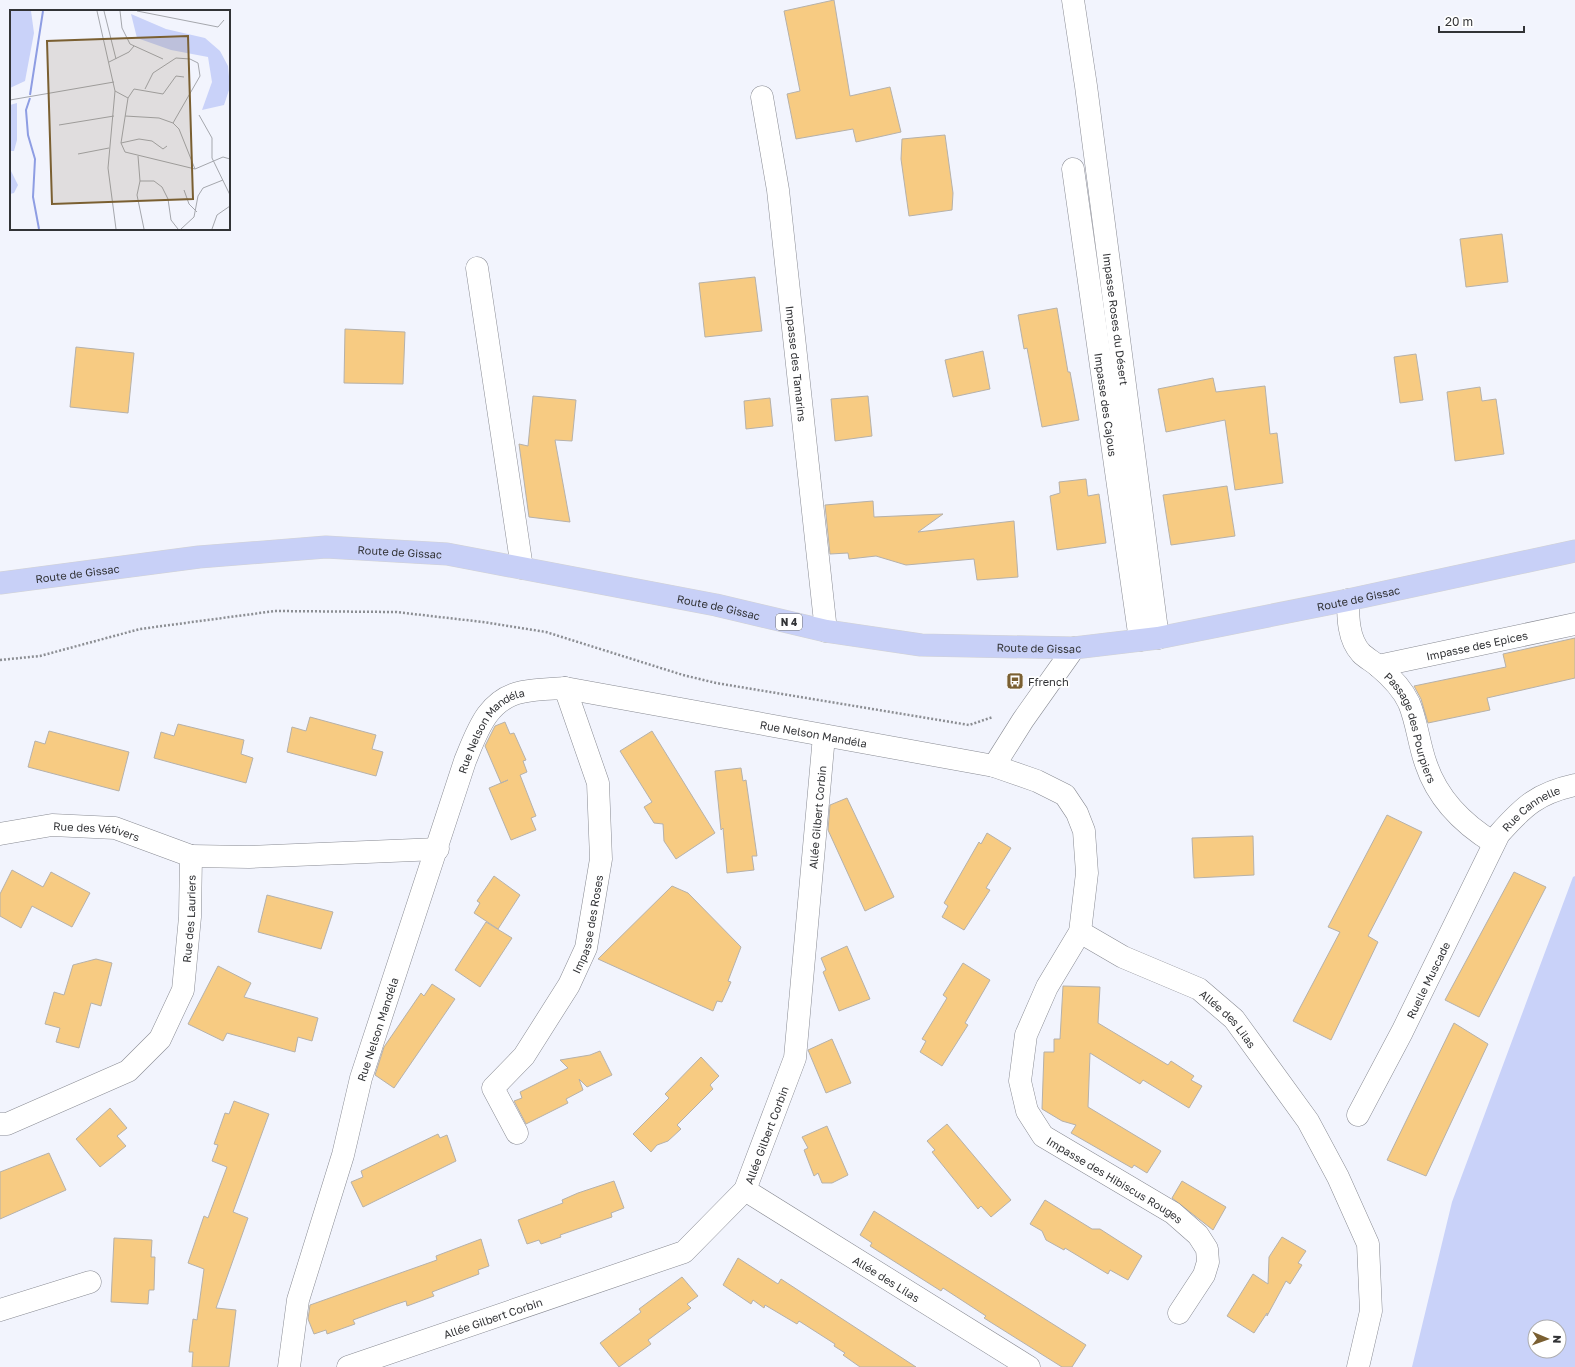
<svg xmlns="http://www.w3.org/2000/svg" width="1575" height="1367" font-family="'Golos Text',sans-serif">
<rect width="100%" height="100%" fill="#f2f4fd"/>
<path fill="#c9d2f9" fill-rule="evenodd" d="M 1575,876 L 1575,1367 L 1412,1367 L 1452,1202 L 1573,877 ZM 1535,1327 L 1559,1327 L 1559,1351 L 1535,1351 Z"/>
<g fill="#f7cb82" stroke="#b6b1aa">
<path d="M 834,0 L 850,96 L 890,87 L 901,132 L 856,142 L 853,129 L 796,139 L 787,94 L 800,91 L 784,11 Z"/>
<path d="M 945,135 L 953,193 L 952,210 L 909,216 L 901,159 L 902,139 Z"/>
<path d="M 1502,234 L 1508,282 L 1466,287 L 1460,239 Z"/>
<path d="M 755,277 L 762,331 L 705,337 L 699,283 Z"/>
<path d="M 1057,308 L 1068,372 L 1070,372 L 1079,420 L 1042,427 L 1027,348 L 1024,349 L 1018,315 Z"/>
<path d="M 345,329 L 405,332 L 403,384 L 344,383 Z"/>
<path d="M 76,347 L 134,353 L 128,413 L 70,407 Z"/>
<path d="M 983,351 L 990,389 L 953,397 L 945,360 Z"/>
<path d="M 1416,354 L 1423,400 L 1400,403 L 1394,357 Z"/>
<path d="M 1213,378 L 1216,392 L 1265,386 L 1270,434 L 1277,433 L 1283,483 L 1235,490 L 1225,420 L 1166,432 L 1158,389 Z"/>
<path d="M 1480,387 L 1482,401 L 1496,399 L 1504,454 L 1455,461 L 1447,392 Z"/>
<path d="M 533,396 L 576,400 L 572,441 L 555,440 L 570,522 L 529,517 L 519,444 L 528,446 Z"/>
<path d="M 868,396 L 872,436 L 835,441 L 831,399 Z"/>
<path d="M 770,398 L 773,426 L 746,429 L 744,401 Z"/>
<path d="M 1086,479 L 1088,496 L 1099,494 L 1106,543 L 1057,550 L 1050,496 L 1060,493 L 1059,482 Z"/>
<path d="M 1227,486 L 1235,536 L 1171,545 L 1163,495 Z"/>
<path d="M 873,501 L 874,517 L 943,514 L 918,532 L 1014,521 L 1018,577 L 977,580 L 974,559 L 906,565 L 876,556 L 849,559 L 848,553 L 830,554 L 825,505 Z"/>
<path d="M 1575,638 L 1575,678 L 1487,698 L 1490,710 L 1428,723 L 1421,699 L 1414,686 L 1506,667 L 1503,654 Z"/>
<path d="M 310,717 L 376,735 L 372,749 L 383,752 L 376,776 L 287,752 L 292,727 L 306,731 Z"/>
<path d="M 505,722 L 510,734 L 514,733 L 526,760 L 523,761 L 527,772 L 520,775 L 536,816 L 531,818 L 536,830 L 511,840 L 489,788 L 508,780 L 501,783 L 485,746 L 495,726 Z"/>
<path d="M 178,724 L 244,740 L 241,754 L 253,758 L 246,783 L 154,758 L 161,732 L 174,736 Z"/>
<path d="M 49,731 L 129,752 L 119,791 L 28,767 L 35,741 L 45,744 Z"/>
<path d="M 652,731 L 715,833 L 676,859 L 664,841 L 663,824 L 654,823 L 644,807 L 652,802 L 620,751 Z"/>
<path d="M 741,768 L 743,781 L 746,780 L 757,856 L 752,856 L 754,870 L 727,873 L 723,828 L 721,830 L 715,771 Z"/>
<path d="M 847,798 L 894,897 L 865,911 L 828,830 L 830,805 Z"/>
<path d="M 1387,815 L 1422,832 L 1368,936 L 1378,942 L 1331,1040 L 1293,1021 L 1340,932 L 1328,927 Z"/>
<path d="M 987,833 L 1011,848 L 986,888 L 990,890 L 964,930 L 942,917 L 948,906 L 944,903 L 979,842 L 981,844 Z"/>
<path d="M 1253,836 L 1254,875 L 1194,878 L 1192,838 Z"/>
<path d="M 12,870 L 43,887 L 51,872 L 90,893 L 72,927 L 32,906 L 21,928 L 0,916 L 0,894 Z"/>
<path d="M 1514,872 L 1546,887 L 1479,1017 L 1445,1000 Z"/>
<path d="M 494,876 L 520,895 L 498,929 L 474,913 L 480,903 L 477,901 Z"/>
<path d="M 672,886 L 688,893 L 741,947 L 728,981 L 731,982 L 722,1002 L 717,1001 L 713,1011 L 598,959 Z"/>
<path d="M 267,895 L 333,912 L 321,949 L 258,932 Z"/>
<path d="M 486,922 L 512,938 L 480,987 L 455,970 Z"/>
<path d="M 847,946 L 870,999 L 839,1011 L 823,972 L 826,970 L 821,958 Z"/>
<path d="M 96,959 L 112,963 L 101,1006 L 91,1003 L 79,1048 L 56,1042 L 60,1028 L 45,1024 L 54,992 L 64,995 L 73,965 Z"/>
<path d="M 963,963 L 990,980 L 965,1023 L 968,1025 L 942,1066 L 920,1052 L 926,1041 L 922,1039 L 947,998 L 943,995 Z"/>
<path d="M 218,966 L 251,983 L 244,997 L 318,1018 L 312,1041 L 298,1037 L 295,1052 L 227,1033 L 223,1041 L 188,1024 Z"/>
<path d="M 432,984 L 455,999 L 394,1088 L 375,1075 L 384,1047 L 421,993 L 424,996 Z"/>
<path d="M 1063,986 L 1100,987 L 1098,1023 L 1168,1065 L 1171,1061 L 1194,1076 L 1191,1080 L 1202,1086 L 1189,1108 L 1143,1080 L 1140,1084 L 1090,1053 L 1088,1107 L 1161,1151 L 1147,1173 L 1134,1165 L 1132,1168 L 1071,1133 L 1076,1125 L 1062,1121 L 1042,1109 L 1044,1052 L 1054,1052 L 1054,1039 L 1060,1039 Z"/>
<path d="M 1454,1023 L 1488,1044 L 1426,1176 L 1387,1160 Z"/>
<path d="M 832,1039 L 851,1083 L 826,1093 L 808,1050 Z"/>
<path d="M 600,1051 L 612,1075 L 587,1087 L 579,1079 L 583,1090 L 566,1099 L 568,1103 L 526,1124 L 514,1101 L 522,1098 L 520,1092 L 568,1068 L 560,1060 L 590,1055 Z"/>
<path d="M 701,1057 L 719,1076 L 710,1085 L 713,1089 L 677,1125 L 681,1129 L 668,1141 L 657,1145 L 651,1152 L 633,1134 L 669,1098 L 665,1094 Z"/>
<path d="M 234,1101 L 269,1114 L 233,1212 L 248,1218 L 216,1308 L 236,1310 L 229,1367 L 192,1367 L 193,1352 L 189,1352 L 193,1319 L 197,1320 L 204,1269 L 188,1263 L 204,1216 L 208,1218 L 227,1167 L 212,1161 L 218,1145 L 214,1144 L 225,1113 L 229,1114 Z"/>
<path d="M 110,1108 L 127,1128 L 117,1136 L 126,1146 L 100,1167 L 76,1139 Z"/>
<path d="M 947,1124 L 1011,1200 L 991,1217 L 981,1206 L 978,1209 L 932,1152 L 935,1150 L 927,1141 Z"/>
<path d="M 827,1126 L 848,1175 L 832,1183 L 822,1183 L 818,1173 L 814,1176 L 804,1150 L 808,1148 L 802,1137 Z"/>
<path d="M 438,1134 L 440,1138 L 447,1135 L 456,1161 L 363,1207 L 351,1182 L 363,1177 L 361,1171 Z"/>
<path d="M 49,1153 L 66,1190 L 0,1219 L 0,1172 Z"/>
<path d="M 614,1181 L 624,1208 L 611,1213 L 612,1217 L 560,1235 L 561,1237 L 541,1244 L 539,1240 L 527,1244 L 518,1220 L 563,1203 L 562,1200 L 578,1193 Z"/>
<path d="M 1182,1181 L 1226,1207 L 1213,1230 L 1172,1198 Z"/>
<path d="M 1045,1200 L 1092,1229 L 1100,1229 L 1142,1256 L 1128,1280 L 1110,1270 L 1108,1274 L 1065,1248 L 1064,1250 L 1046,1240 L 1042,1231 L 1030,1224 Z"/>
<path d="M 874,1211 L 1086,1345 L 1072,1367 L 1062,1367 L 984,1318 L 986,1316 L 943,1288 L 941,1291 L 870,1246 L 872,1243 L 860,1235 Z"/>
<path d="M 1282,1237 L 1306,1251 L 1298,1263 L 1302,1265 L 1290,1284 L 1286,1281 L 1267,1316 L 1267,1313 L 1254,1333 L 1227,1316 L 1253,1274 L 1268,1284 L 1269,1257 Z"/>
<path d="M 114,1238 L 152,1240 L 151,1257 L 155,1257 L 154,1290 L 149,1290 L 148,1304 L 111,1302 Z"/>
<path d="M 481,1239 L 489,1266 L 478,1270 L 479,1274 L 432,1292 L 434,1296 L 407,1306 L 406,1301 L 394,1305 L 353,1320 L 355,1324 L 327,1334 L 326,1330 L 314,1334 L 308,1319 L 310,1305 L 437,1260 L 436,1256 Z"/>
<path d="M 738,1258 L 778,1284 L 781,1279 L 916,1367 L 860,1367 L 843,1355 L 845,1353 L 834,1346 L 835,1344 L 799,1321 L 797,1324 L 765,1305 L 764,1308 L 753,1300 L 751,1304 L 723,1285 Z"/>
<path d="M 682,1277 L 698,1296 L 687,1304 L 691,1308 L 648,1340 L 651,1344 L 619,1367 L 600,1343 L 641,1312 L 639,1309 Z"/>
</g>
<g fill="none" stroke-linecap="round" stroke-linejoin="round">
<g stroke="#898b93" stroke-width="23">
<g id="minor">
<path id="s1" d="M 1073,0 L 1086,86 L 1158,638"/>
<path id="s2" d="M 762,97 L 778,190 L 826,631"/>
<path id="s3" d="M 1073,169 L 1140,640"/>
<path d="M 477,268 L 522,568"/>
<path id="s4" d="M 1348,600 C 1348,617 1348,639 1361,653 C 1366,658 1372,661 1378,666 C 1390,676 1402,688 1409,703 C 1417,722 1419,745 1426,764 C 1438,800 1463,824 1494,843"/>
<path id="s5" d="M 1378,666 L 1575,624"/>
<path id="s6" d="M 994,766 L 1037,781 L 1065,795 L 1077,813 L 1084,831 L 1087,873 L 1080,932 L 1047,987 L 1026,1035 L 1020,1081 L 1027,1111 L 1043,1136 L 1173,1213 L 1198,1235 L 1207,1249 L 1208,1262 L 1204,1275 L 1179,1313"/>
<path id="s7" d="M 0,834 L 52,825 L 115,828 L 191,856"/>
<path id="s8" d="M 1080,932 L 1123,957 L 1199,989 L 1234,1019 L 1308,1121 L 1338,1177 L 1368,1244 L 1371,1311 L 1358,1367"/>
<path id="s9" d="M 1358,1115 L 1402,1032 L 1499,834 C 1524,806 1538,793 1575,785"/>
<path id="s10" d="M 0,1124 L 7,1124 L 128,1071 L 160,1039 L 183,990 L 190,917 L 191,856 L 249,857 L 438,849"/>
<path id="s11" d="M 517,1133 L 493,1088 L 524,1056 L 569,985 L 586,948 L 601,859 L 598,783 L 565,688"/>
<path id="s12" d="M 745,1190 L 1029,1367"/>
<path d="M 0,1310 L 90,1282"/>
<path id="s13" d="M 289,1367 L 298,1300 L 343,1155 L 361,1078 L 465,761 C 477,732 487,699 522,692 C 536,689 551,689 565,688 L 994,766 L 1023,720 L 1074,648"/>
<path id="s14" d="M 348,1367 L 684,1252 L 745,1190 L 795,1058 L 824,736"/>
</g>
</g>
<g stroke="#d2d2d3" stroke-width="23">
<g id="major">
<path id="s15" d="M 0,583 L 199,557 L 326,547 L 447,554 L 716,605 L 826,631 L 921,645 L 1074,648 L 1158,638 L 1348,600 L 1575,551"/>
</g>
</g>
<path stroke="#8c8e93" stroke-width="2.5" stroke-dasharray="2 2" stroke-linecap="butt" d="M 0,660 L 40,656 L 140,629 L 275,611 L 396,612 L 483,622 L 546,632 L 683,675 L 716,683 L 969,725 L 993,717"/>
<use href="#minor" stroke="#fff" stroke-width="22"/>
<use href="#major" stroke="#c8d0f7" stroke-width="22"/>
</g>
<defs>
<g id="bus-square" transform="scale(0.9)"><rect x="-9" y="-9" width="18" height="18" rx="4" fill="#7a5f31" stroke="#fff"/><path d="M-5-6H5V4H4V6H2V4H-2V6H-4V4H-5ZM-3.5-4V0h7V-4ZM-3.5 1.2v1.5H-2V1.2ZM2 1.2v1.5H3.5V1.2Z" fill="#fff"/></g>
</defs>
<g fill-rule="evenodd">
<use href="#bus-square" x="1015" y="681"/>
</g>
<g text-anchor="middle" dominant-baseline="central" stroke-width="3.5" stroke-linejoin="round" paint-order="stroke">
<rect fill="#fff" stroke="#707072" stroke-width="1" x="776" y="614" width="26" height="16" rx="3"/>
<g font-size="10" font-weight="bold" fill="#323336">
<text x="789" y="622">N 4</text>
</g>
<g font-size="11" fill="#323336" stroke="#fff">
<text stroke="none"><textPath href="#s1" startOffset="322">Impasse Roses du Désert</textPath></text>
<text stroke="none"><textPath href="#s2" startOffset="269">Impasse des Tamarins</textPath></text>
<text stroke="none"><textPath href="#s3" startOffset="238">Impasse des Cajous</textPath></text>
<text stroke="none"><textPath href="#s15" startOffset="402">Route de Gissac</textPath></text>
<text stroke="none"><textPath href="#s15" startOffset="78">Route de Gissac</textPath></text>
<text stroke="none"><textPath href="#s15" startOffset="1374">Route de Gissac</textPath></text>
<text stroke="none"><textPath href="#s15" startOffset="726">Route de Gissac</textPath></text>
<text stroke="none"><textPath href="#s5" startOffset="101">Impasse des Epices</textPath></text>
<text stroke="none"><textPath href="#s15" startOffset="1050">Route de Gissac</textPath></text>
<text stroke="none"><textPath href="#s4" startOffset="149">Passage des Pourpiers</textPath></text>
<text stroke="none"><textPath href="#s13" startOffset="1022">Rue Nelson Mandéla</textPath></text>
<text stroke="none"><textPath href="#s13" startOffset="674">Rue Nelson Mandéla</textPath></text>
<text stroke="none"><textPath href="#s9" startOffset="356">Rue Cannelle</textPath></text>
<text stroke="none"><textPath href="#s14" startOffset="825">Allée Gilbert Corbin</textPath></text>
<text stroke="none"><textPath href="#s7" startOffset="98">Rue des Vétivers</textPath></text>
<text stroke="none"><textPath href="#s10" startOffset="310">Rue des Lauriers</textPath></text>
<text stroke="none"><textPath href="#s11" startOffset="244">Impasse des Roses</textPath></text>
<text stroke="none"><textPath href="#s9" startOffset="152">Ruelle Muscade</textPath></text>
<text stroke="none"><textPath href="#s8" startOffset="174">Allée des Lilas</textPath></text>
<text stroke="none"><textPath href="#s13" startOffset="350">Rue Nelson Mandéla</textPath></text>
<text stroke="none"><textPath href="#s14" startOffset="501">Allée Gilbert Corbin</textPath></text>
<text stroke="none"><textPath href="#s6" startOffset="527">Impasse des Hibiscus Rouges</textPath></text>
<text stroke="none"><textPath href="#s12" startOffset="167">Allée des Lilas</textPath></text>
<text stroke="none"><textPath href="#s14" startOffset="153">Allée Gilbert Corbin</textPath></text>
</g>
<g font-size="11" fill="#323336" stroke="#fff" text-anchor="start">
<text x="1028" y="681">Ffrench</text>
</g>
</g>
<g transform="translate(10 10)">
<rect width="220" height="220" fill="#f2f4fd"/>
<path d="M 0,1 L 21,1 L 24,23 L 15,71 L 0,78 ZM 121,4 L 156,19 L 195,28 L 210,41 L 218,56 L 220,77 L 214,95 L 192,100 L 202,72 L 198,47 L 161,40 L 127,28 ZM 7,93 L 7,130 L 4,141 L 0,141 L 0,95 ZM 0,159 L 8,175 L 4,183 L 0,184 Z" fill="#c9d2f9"/>
<path fill="none" stroke="#8e9de3" stroke-width="2" d="M 20,85 L 33,1M 20,88 L 16,100 L 18,125 L 25,149 L 23,187 L 29,219"/>
<path fill="none" stroke="#a5a7ad" stroke-width="1" d="M 87,1 L 105,81 L 98,158 L 106,219M 94,1 L 106,49M 110,1 L 112,18 L 120,34 L 153,49M 127,1 L 208,17 L 214,10M 99,52 L 119,42 L 124,36M 135,79 L 143,63 L 166,48 L 180,49 L 188,53 L 190,66 L 163,113M 105,81 L 118,88 L 111,133 L 115,142 L 185,159 L 213,147 L 220,149M 118,88 L 124,79 L 153,84 L 166,66 L 174,67M 0,90 L 104,72M 189,105 L 202,128 L 202,148 L 220,185M 115,106 L 149,108 L 163,113 L 169,119 L 185,159M 49,115 L 104,106M 111,133 L 129,129 L 142,131 L 153,139 L 157,136M 68,144 L 99,138M 128,146 L 130,171 L 144,171 L 152,177 L 158,189 L 161,210 L 168,219M 130,171 L 127,185 L 134,219M 174,180 L 179,194 L 187,202M 171,219 L 184,207 L 188,186 L 193,178 L 213,170M 202,219 L 207,205 L 220,196"/>
<path fill="#7a5f31" fill-opacity="0.15" stroke="#7a5f31" stroke-width="2" d="M 178,26 L 183,189 L 42,194 L 37,31 Z"/>
<rect width="220" height="220" fill="none" stroke="#323336" stroke-width="2"/>
</g>
<g transform="translate(1547 1339) rotate(92)"><circle r="19" fill="#ffffff" stroke="#adadaf"/>
<path d="M0-3L7 15L0 10L-7 15Z" fill="#7a5f31"/>
<text y="-6" font-size="11" font-weight="bold" text-anchor="middle" fill="#323336">N</text>
</g>
<path d="M1439 26v6h85v-6" fill="none" stroke="#323336" stroke-width="2"/>
<text x="1445" y="26" font-size="12" fill="#323336" stroke="#ffffff" stroke-width="3" paint-order="stroke">20 m</text>
</svg>
